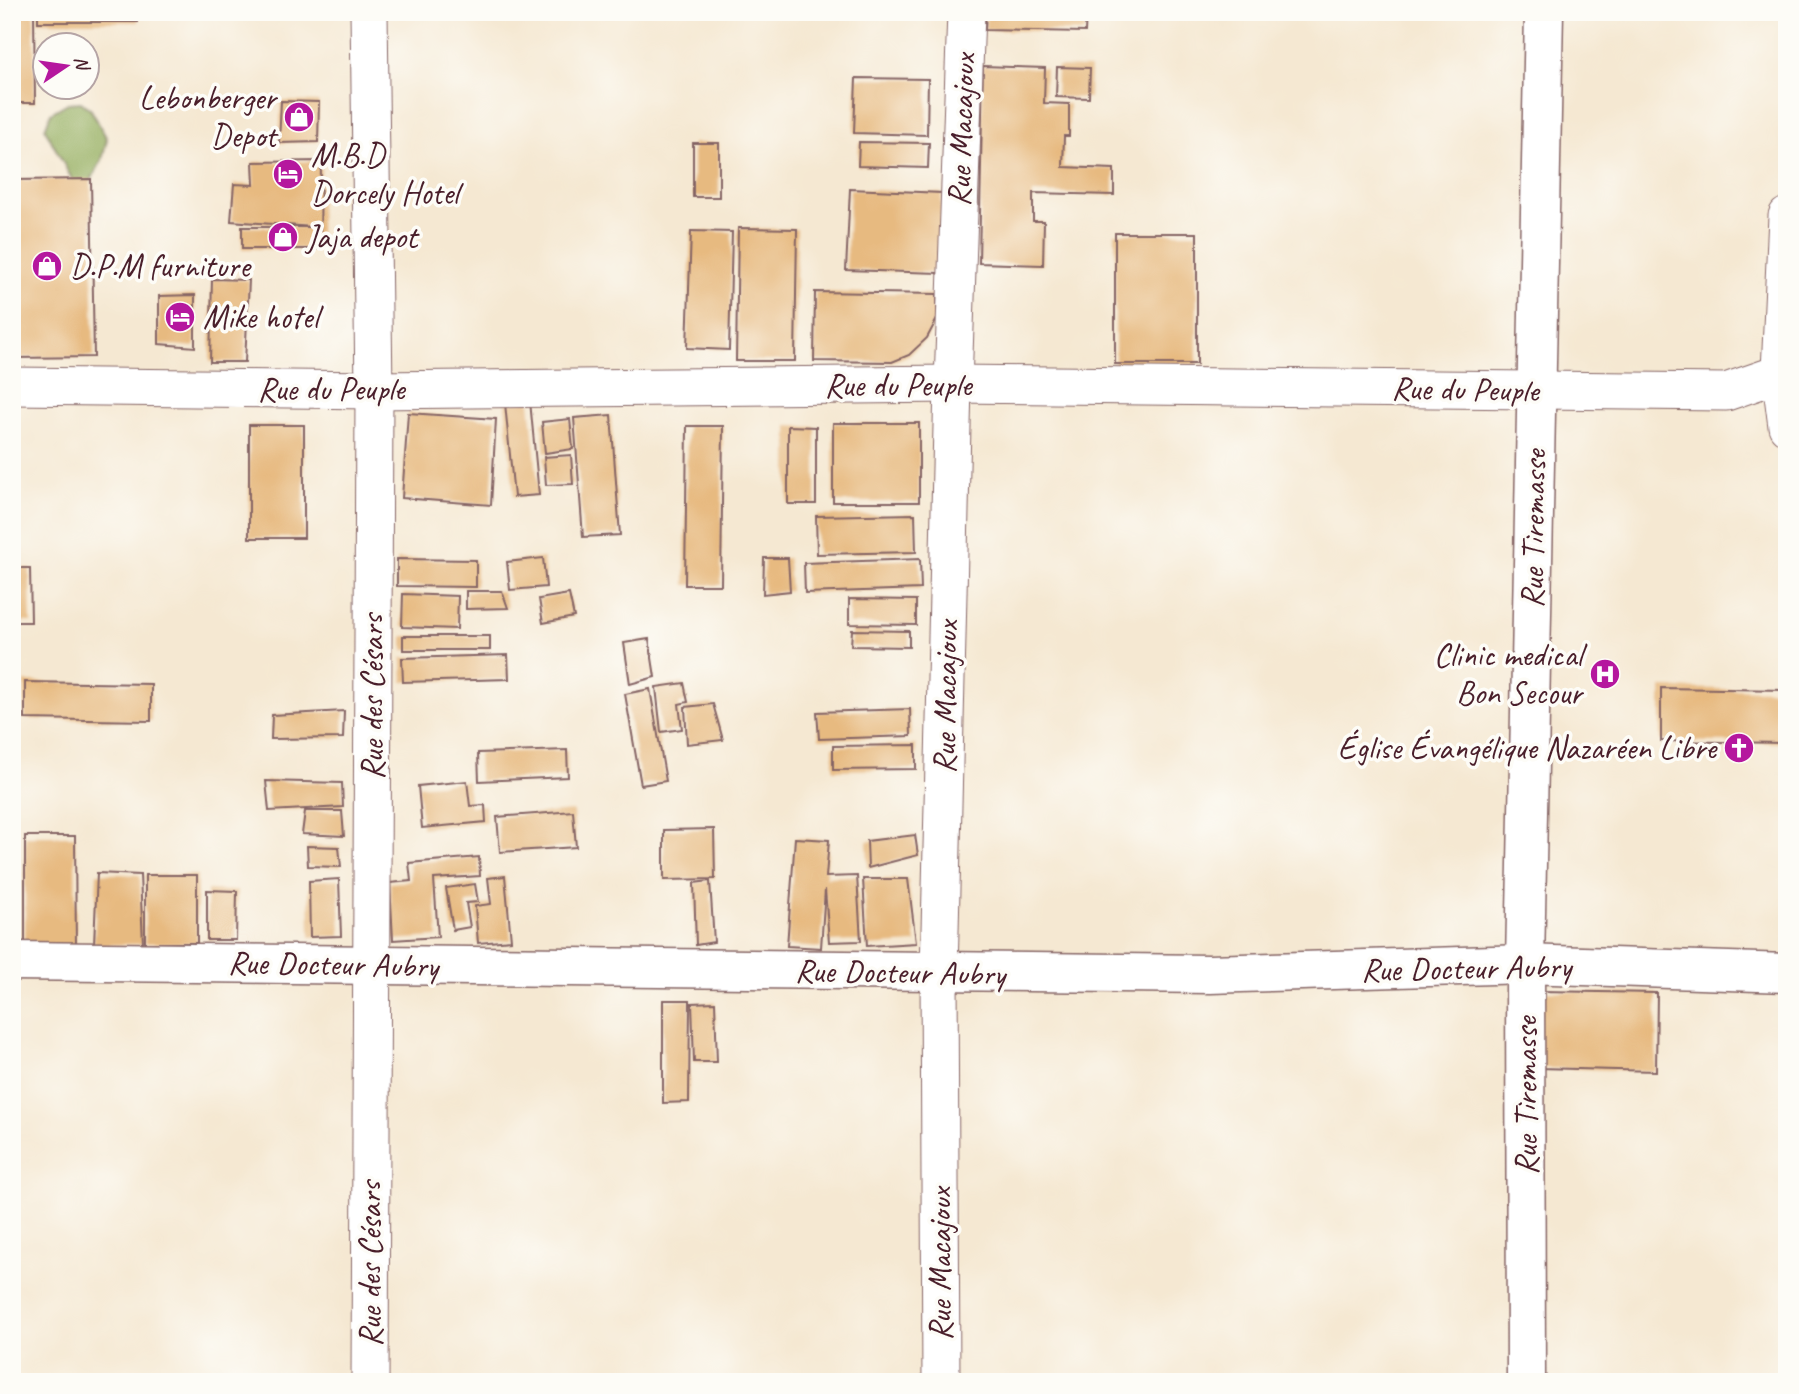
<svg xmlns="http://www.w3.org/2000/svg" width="1799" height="1394" font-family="Caveat,sans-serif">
<rect width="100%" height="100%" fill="#fdfcf7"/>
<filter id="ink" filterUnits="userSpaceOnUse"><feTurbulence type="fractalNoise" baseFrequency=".0143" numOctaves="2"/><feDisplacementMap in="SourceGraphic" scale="14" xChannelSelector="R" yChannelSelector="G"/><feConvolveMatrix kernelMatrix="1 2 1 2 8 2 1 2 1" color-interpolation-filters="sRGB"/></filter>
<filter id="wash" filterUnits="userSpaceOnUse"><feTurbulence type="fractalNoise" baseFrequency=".00686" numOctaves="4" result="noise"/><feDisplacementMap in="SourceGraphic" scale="28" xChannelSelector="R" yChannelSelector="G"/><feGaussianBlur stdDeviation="1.57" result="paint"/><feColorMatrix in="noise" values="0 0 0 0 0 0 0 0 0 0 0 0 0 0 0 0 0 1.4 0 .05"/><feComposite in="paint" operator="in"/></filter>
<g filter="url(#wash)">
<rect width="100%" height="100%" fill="#f5e8d2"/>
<path fill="#96af60" stroke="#706746" stroke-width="2" d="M 81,102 L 91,110 L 107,139 L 102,160 L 91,180 L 73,181 L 45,129 L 51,113 L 68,103 Z"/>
<g id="blocks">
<g fill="#e7ba80">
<path d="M 12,12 L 34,12 L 35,103 L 12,103 Z"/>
<rect x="38" y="12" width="100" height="10"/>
<path d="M 986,12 L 1086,12 L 1085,32 L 985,30 Z"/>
<path d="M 983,66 L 1045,68 L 1044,103 L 1069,104 L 1069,136 L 1064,136 L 1063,167 L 1114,169 L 1114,195 L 1033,193 L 1033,221 L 1044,221 L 1043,265 L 979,263 Z"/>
<path d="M 1057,67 L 1090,68 L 1089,98 L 1056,97 Z"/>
<path d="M 856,78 L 928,79 L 927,135 L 854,133 Z"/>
<path d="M 281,101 L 319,102 L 318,142 L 279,143 Z"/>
<path d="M 859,142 L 929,143 L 928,168 L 858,166 Z"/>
<rect x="693" y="143" width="26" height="54"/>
<path d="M 321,161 L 320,249 L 242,249 L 242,227 L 313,227 L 231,221 L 234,184 L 254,185 L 253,162 Z"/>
<path d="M 91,179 L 94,357 L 13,358 L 12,180 Z"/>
<path d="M 850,189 L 942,193 L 939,273 L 846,270 Z"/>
<path d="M 738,228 L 797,229 L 795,361 L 736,361 Z"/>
<path d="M 691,231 L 732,232 L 729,350 L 687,348 Z"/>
<rect x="1115" y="233" width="82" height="131"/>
<path d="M 212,279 L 249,280 L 245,362 L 210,362 Z"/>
<path d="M 815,292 L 937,294 L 937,319 L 927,338 L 909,355 L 892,362 L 814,361 Z"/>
<path d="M 195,295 L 195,347 L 159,344 L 159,296 Z"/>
<path d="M 530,401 L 539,495 L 514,497 L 505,403 Z"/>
<path d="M 408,413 L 496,419 L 491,505 L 402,498 Z"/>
<path d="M 611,415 L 620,535 L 583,537 L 574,418 Z"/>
<path d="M 570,419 L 573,449 L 545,453 L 542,422 Z"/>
<rect x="833" y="423" width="86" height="79"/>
<rect x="249" y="425" width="55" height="113"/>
<path d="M 687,426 L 723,426 L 721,585 L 685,585 Z"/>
<path d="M 788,426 L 816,427 L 816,504 L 788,504 Z"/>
<path d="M 571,455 L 573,484 L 546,485 L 544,457 Z"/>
<path d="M 915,514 L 916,552 L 817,554 L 816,516 Z"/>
<path d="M 543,558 L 546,587 L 510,590 L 507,562 Z"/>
<path d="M 764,558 L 788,558 L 790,591 L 763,594 Z"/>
<path d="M 397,559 L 476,560 L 476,587 L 397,586 Z"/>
<path d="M 920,559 L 921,589 L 805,593 L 804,563 Z"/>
<path d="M 12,568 L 30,568 L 31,622 L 12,622 Z"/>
<path d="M 466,591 L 502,591 L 508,608 L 466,609 Z"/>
<path d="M 403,594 L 458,596 L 457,629 L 402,627 Z"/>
<path d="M 569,594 L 574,617 L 543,623 L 539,599 Z"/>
<path d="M 849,599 L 916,600 L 916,625 L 849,624 Z"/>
<path d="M 852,630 L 909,631 L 909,647 L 851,646 Z"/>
<rect x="403" y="636" width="87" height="14"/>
<path d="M 649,639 L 655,677 L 630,684 L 624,643 Z"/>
<path d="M 508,655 L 509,679 L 403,682 L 402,658 Z"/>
<path d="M 25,682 L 151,684 L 151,721 L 25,719 Z"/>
<path d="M 684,683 L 688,702 L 679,704 L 682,729 L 661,732 L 656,687 Z"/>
<path d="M 1661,688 L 1786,690 L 1785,743 L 1661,741 Z"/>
<path d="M 650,689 L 666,781 L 641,785 L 625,694 Z"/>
<path d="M 713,704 L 723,740 L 687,744 L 685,707 Z"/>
<path d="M 910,709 L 911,736 L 819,739 L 817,712 Z"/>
<path d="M 344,711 L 343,738 L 271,739 L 272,715 Z"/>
<path d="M 916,745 L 916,769 L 833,770 L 833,746 Z"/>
<path d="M 567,750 L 568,777 L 479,781 L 478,753 Z"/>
<path d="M 266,781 L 342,783 L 343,807 L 269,811 Z"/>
<path d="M 467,781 L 470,806 L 485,805 L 486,822 L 422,828 L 418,786 Z"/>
<path d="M 305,811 L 342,811 L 344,836 L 302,834 Z"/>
<path d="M 573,811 L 576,847 L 500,852 L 497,817 Z"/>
<path d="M 714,829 L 715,879 L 664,880 L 664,830 Z"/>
<path d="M 915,835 L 918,855 L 868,868 L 867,841 Z"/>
<path d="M 25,836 L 75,836 L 76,951 L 25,951 Z"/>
<path d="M 795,838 L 829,840 L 826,877 L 857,876 L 861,941 L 829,942 L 825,889 L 821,948 L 787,946 Z"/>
<path d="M 307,846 L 339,847 L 341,867 L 308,866 Z"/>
<path d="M 479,857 L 480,876 L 434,879 L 438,937 L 393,940 L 390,883 L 411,881 L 409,863 Z"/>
<path d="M 97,873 L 140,875 L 143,944 L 94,945 Z"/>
<rect x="145" y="875" width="52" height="68"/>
<path d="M 505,876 L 511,940 L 478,943 L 475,906 L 491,904 L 488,878 Z"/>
<path d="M 339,879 L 341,936 L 310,937 L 309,881 Z"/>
<path d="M 863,879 L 908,879 L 916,943 L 867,946 Z"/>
<path d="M 710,881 L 714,942 L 696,945 L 694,883 Z"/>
<path d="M 475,884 L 478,902 L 466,903 L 470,927 L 453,930 L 446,888 Z"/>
<path d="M 207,890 L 237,891 L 236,940 L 207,940 Z"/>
<path d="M 1540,991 L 1657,993 L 1656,1071 L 1539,1068 Z"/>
<path d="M 663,1000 L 690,1000 L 689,1102 L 663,1103 Z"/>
<path d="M 715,1002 L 717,1062 L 694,1062 L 692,1003 Z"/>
</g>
</g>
</g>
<g filter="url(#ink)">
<use href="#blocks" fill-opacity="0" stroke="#866565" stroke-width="2"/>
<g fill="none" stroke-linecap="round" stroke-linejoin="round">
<g stroke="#866565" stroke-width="39">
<g id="minor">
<path d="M 369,12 L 374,390 L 370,1382"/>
<path d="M 1787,216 L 1780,372 L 1787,426"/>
<path d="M 12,386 L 374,390 L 953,384 L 1726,392 L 1787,371"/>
<path d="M 941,1382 L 939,973 L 953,384 L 966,12"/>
</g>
</g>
<g stroke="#866565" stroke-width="41">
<g id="tertiary">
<path d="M 12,961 L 1210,974 L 1525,964 L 1787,973"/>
<path d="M 1526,1382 L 1525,964 L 1544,12"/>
</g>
</g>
<use href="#minor" stroke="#fff" stroke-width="37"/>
<use href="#tertiary" stroke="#fff" stroke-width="38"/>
</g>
</g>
<defs>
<g id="shop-disc" transform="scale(1.575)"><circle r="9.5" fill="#b5179e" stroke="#fdfcf7"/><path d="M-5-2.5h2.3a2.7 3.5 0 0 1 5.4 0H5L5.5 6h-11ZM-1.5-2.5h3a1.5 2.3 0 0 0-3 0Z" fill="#fff"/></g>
<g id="hotel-disc" transform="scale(1.575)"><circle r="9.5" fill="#b5179e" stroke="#fdfcf7"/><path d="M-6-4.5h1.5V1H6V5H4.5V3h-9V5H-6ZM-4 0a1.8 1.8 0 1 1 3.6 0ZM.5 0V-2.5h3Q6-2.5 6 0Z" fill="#fff"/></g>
<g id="hospital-disc" transform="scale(1.575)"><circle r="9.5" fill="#b5179e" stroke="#fdfcf7"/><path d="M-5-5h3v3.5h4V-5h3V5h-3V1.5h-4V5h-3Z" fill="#fff"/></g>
<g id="church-disc" transform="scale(1.575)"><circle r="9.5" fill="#b5179e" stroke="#fdfcf7"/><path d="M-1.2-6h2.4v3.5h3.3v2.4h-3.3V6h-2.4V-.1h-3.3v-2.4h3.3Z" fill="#fff"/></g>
</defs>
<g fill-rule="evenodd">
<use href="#shop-disc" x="299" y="117"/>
<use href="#hotel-disc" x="288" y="174"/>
<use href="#shop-disc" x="283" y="237"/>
<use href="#shop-disc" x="47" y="266"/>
<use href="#hotel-disc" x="180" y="317"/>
<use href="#hospital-disc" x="1605" y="674"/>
<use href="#church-disc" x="1739" y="748"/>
</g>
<g text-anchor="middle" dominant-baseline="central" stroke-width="7" stroke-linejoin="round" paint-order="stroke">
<g font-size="33" fill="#4a1f2b" stroke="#fdfcf7" text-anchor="start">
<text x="276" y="98" text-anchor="end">Lebonberger<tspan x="276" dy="38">Depot</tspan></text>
<text x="311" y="155">M.B.D<tspan x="311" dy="38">Dorcely Hotel</tspan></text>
<text x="306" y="237">Jaja depot</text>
<text x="70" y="266">D.P.M furniture</text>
<text x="203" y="317">Mike hotel</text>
<text x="1582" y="655" text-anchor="end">Clinic medical<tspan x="1582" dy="38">Bon Secour</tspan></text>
<text x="1716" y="748" text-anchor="end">Église Évangélique Nazaréen Libre</text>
</g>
<g font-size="33" fill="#4a1f2b" stroke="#fdfcf7">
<text transform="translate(961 130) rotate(-88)">Rue Macajoux</text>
<text x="898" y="385">Rue du Peuple</text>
<text x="331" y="389">Rue du Peuple</text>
<text transform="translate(1465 389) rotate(1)">Rue du Peuple</text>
<text transform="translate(1533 529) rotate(-89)">Rue Tiremasse</text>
<text transform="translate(372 697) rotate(-90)">Rue des Césars</text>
<text transform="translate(945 697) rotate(-89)">Rue Macajoux</text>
<text transform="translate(333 964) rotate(1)">Rue Docteur Aubry</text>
<text transform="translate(1466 968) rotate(-1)">Rue Docteur Aubry</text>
<text transform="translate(900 972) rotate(1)">Rue Docteur Aubry</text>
<text transform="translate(1526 1096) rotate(-90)">Rue Tiremasse</text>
<text transform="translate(370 1264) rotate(-90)">Rue des Césars</text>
<text transform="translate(940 1264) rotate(-90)">Rue Macajoux</text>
</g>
</g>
<rect width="1799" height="1394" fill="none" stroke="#fdfcf7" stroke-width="42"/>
<g transform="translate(66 66) rotate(77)"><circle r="33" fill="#fdfcf7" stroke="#b5a4a5" stroke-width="2"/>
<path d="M0-5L12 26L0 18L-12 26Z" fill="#b5179e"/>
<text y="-10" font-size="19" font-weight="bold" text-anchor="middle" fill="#4a1f2b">N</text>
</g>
</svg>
